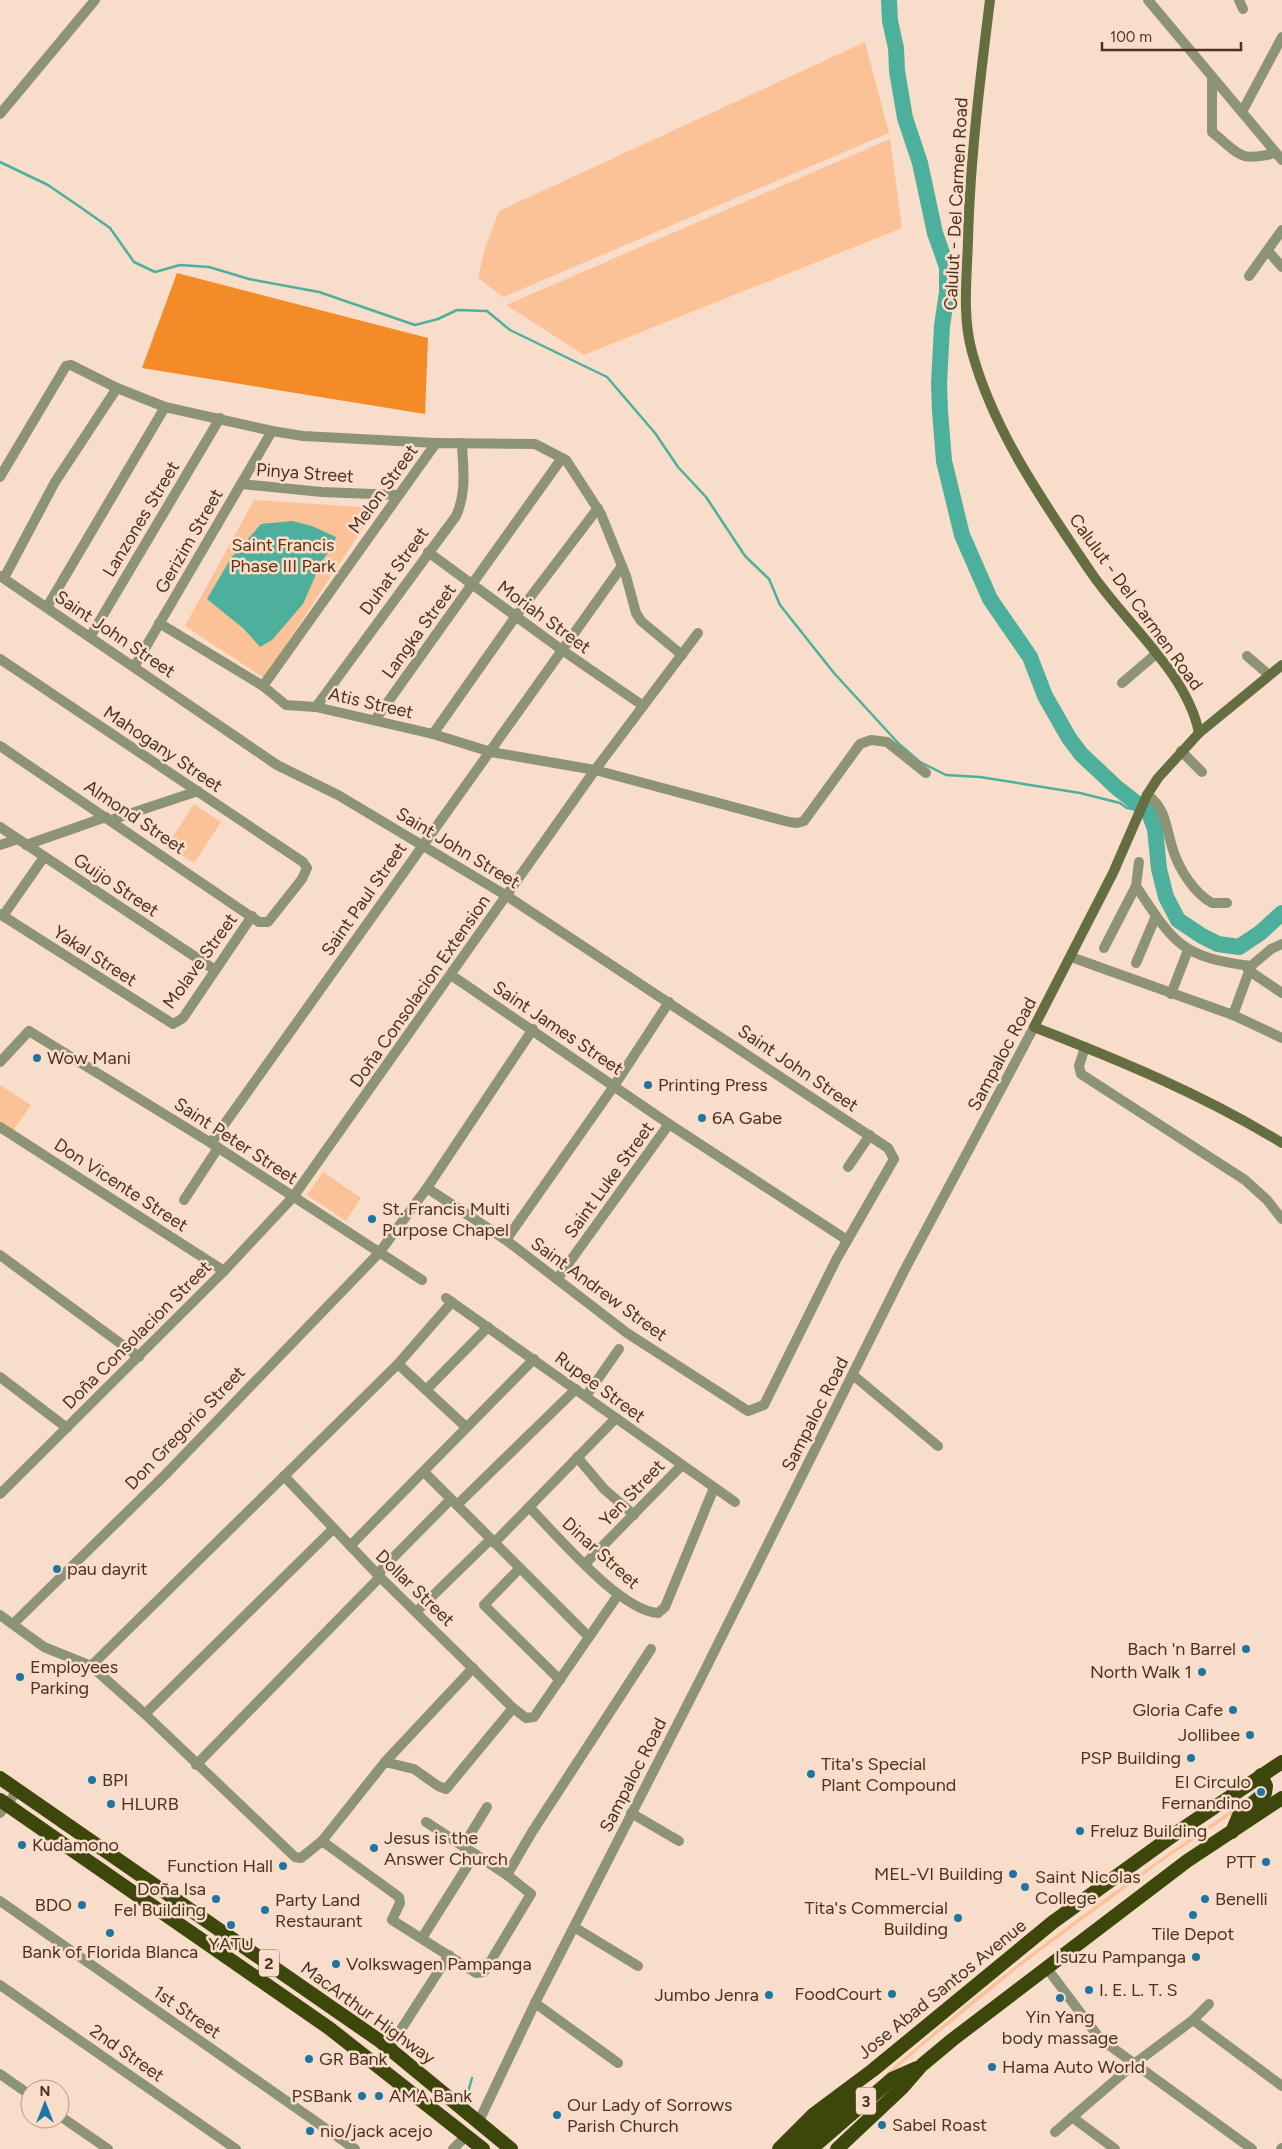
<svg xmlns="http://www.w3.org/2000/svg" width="1282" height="2149" font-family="Figtree,sans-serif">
<rect width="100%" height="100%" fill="#f8ddca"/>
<g fill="#fbc297">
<path d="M 865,42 L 889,133 L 503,297 L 478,278 L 485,248 L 499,211 Z"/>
<path d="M 890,139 L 902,228 L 584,355 L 506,305 Z"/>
<path d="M 254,500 L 376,508 L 264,678 L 185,626 Z"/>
<path d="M 194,804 L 221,822 L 194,863 L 167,846 Z"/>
<path d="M 0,1085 L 31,1105 L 12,1132 L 0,1125 Z"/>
<path d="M 323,1172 L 361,1198 L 346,1221 L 307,1195 Z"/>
<path d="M 1257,1793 L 1234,1813 L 1165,1859 L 1028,1960 L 921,2047 L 814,2141 C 948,2010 1101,1897 1257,1793 Z"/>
</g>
<path fill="#f38b26" d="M 177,273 L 428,338 L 425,414 L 142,368 Z"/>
<path fill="#4cb09c" d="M 292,521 L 312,526 L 336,537 L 333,546 L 322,561 L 303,604 L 272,640 L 260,647 L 244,629 L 207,599 L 231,558 L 261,524 Z"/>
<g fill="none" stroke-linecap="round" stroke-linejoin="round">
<g stroke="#4cb09c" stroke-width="2.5">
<path d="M 0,162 L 48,185 L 83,209 L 110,228 L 134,262 L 155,272 L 180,265 L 209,267 L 249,279 L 319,292 L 415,325 L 438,319 L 457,310 L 487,311 L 510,330 L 607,377 L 655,433 L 678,467 L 706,497 L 745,556 L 769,579 L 780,605 L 834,673 L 899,744 L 920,762 L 946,775 L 980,777 L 1080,793 L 1120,803 L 1127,808 L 1138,810"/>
<path d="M 466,2099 L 472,2078"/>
</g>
<path stroke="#4cb09c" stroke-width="16" d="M 889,0 L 890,21 L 896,48 L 897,71 L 905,118 L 920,163 L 935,233 L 947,267 L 947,292 L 942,326 L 939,384 L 940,411 L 944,461 L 962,535 L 990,599 L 1030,657 L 1045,696 L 1069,738 L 1081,754 L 1116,787 L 1149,813 L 1155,829 L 1159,869 L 1166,897 L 1178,920 L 1202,936 L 1218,944 L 1239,947 L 1260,933 L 1282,913"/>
<g stroke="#8d9476" stroke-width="10">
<path d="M 1148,0 L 1282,160"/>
<path d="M 1239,0 L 1243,9"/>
<path d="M 1212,78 L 1212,132 C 1241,155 1238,162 1276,153"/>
<path d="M 1242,112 L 1282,37"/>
<path d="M 0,114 L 95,0"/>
<path d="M 1268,251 L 1282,267"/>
<path d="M 1249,276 L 1282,230"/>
<path d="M 0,477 L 66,366 L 71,365 L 117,388 L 165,407 L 272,431 L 303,436 L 436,443"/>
<path d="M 241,484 L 322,492 L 398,495"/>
<path d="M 428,552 L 562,650 L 642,705"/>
<path d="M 0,576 L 277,765 L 338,795 L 507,896 L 888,1148 L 894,1159 L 836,1260 L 764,1405 L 748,1411 L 627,1333 L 506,1240 L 427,1188"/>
<path d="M 4,578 L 55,482 L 117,388"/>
<path d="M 47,607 L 165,407"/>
<path d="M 159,623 L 263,686 L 286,705 L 316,707 L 433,734 L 491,752 L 595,770 L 789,822 L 797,823 L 804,821 L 860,744 L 871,740 L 887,742 L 926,773"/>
<path d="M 90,637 L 220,418"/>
<path d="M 1247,656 L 1269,675"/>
<path d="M 0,659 L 303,862 L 307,868 L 302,879 L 268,922 L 259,922 L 0,746"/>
<path d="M 134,667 L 272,431"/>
<path d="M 1122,683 L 1156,654"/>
<path d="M 263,686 L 436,443 L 535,444 L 566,460 L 601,514 L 626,576 L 636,613 L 641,621 L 682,655"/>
<path d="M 316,707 L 456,516 C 467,492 463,469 462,443"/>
<path d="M 375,720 L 562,458"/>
<path d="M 433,734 L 516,616 L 598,508"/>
<path d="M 1181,751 L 1202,772"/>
<path d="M 1147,795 C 1167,808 1166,830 1173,850 C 1179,869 1194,893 1212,903 L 1227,903"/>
<path d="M 111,820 L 198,791"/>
<path d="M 0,827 L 215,970"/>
<path d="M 0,845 L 18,839"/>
<path d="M 26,845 L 106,817"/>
<path d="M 1136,886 C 1174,943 1180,957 1251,966 L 1271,949 L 1282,944"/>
<path d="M 0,914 L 173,1024 L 183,1018 L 252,916"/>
<path d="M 3,916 L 44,857"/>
<path d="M 1104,948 L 1136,886 L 1139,862"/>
<path d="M 1071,957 L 1233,1015 L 1282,1038"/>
<path d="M 1136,963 L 1156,916"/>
<path d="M 1248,970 L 1282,993"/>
<path d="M 451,975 L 669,1124 L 847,1240"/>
<path d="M 1171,994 L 1188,950"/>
<path d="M 1233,1015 L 1251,966"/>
<path d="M 1085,1047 L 1079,1066 L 1081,1074 L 1245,1180 L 1267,1200 L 1282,1219"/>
<path d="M 0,1062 L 29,1031 L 211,1143 L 422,1280"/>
<path d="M 0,1127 L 224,1271"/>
<path d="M 211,1143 L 622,566"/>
<path d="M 848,1167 L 870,1135"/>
<path d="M 184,1200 L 218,1148"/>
<path d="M 506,1240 L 614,1086 L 669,1002"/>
<path d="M 0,1255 L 139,1357"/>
<path d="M 558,1278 L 669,1124"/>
<path d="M 446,1298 L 735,1502"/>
<path d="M 398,1364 L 466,1427"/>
<path d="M 853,1375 L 938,1446"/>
<path d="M 0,1377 L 67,1428"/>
<path d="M 426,1390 L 488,1327"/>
<path d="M 586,1396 L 619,1349"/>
<path d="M 577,1457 L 604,1489 L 634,1515"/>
<path d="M 425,1473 L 589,1637"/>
<path d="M 284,1476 L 380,1577 L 513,1708 L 526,1718 L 534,1717 L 618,1595"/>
<path d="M 0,1494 L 224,1271 L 293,1197 L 595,770 L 698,633"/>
<path d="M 457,1505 L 576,1389"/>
<path d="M 529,1507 C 557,1535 619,1610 658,1613 L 665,1607 L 714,1488"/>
<path d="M 494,1543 L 616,1418"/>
<path d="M 350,1546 L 534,1359"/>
<path d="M 585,1564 L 681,1466"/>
<path d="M 519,1569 L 484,1605 L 560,1680"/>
<path d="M 417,1611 L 490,1540"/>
<path d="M 0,1615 L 44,1647 L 91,1666 L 145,1714 L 295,1857 L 301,1858 L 322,1841"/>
<path d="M 13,1624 L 164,1476 L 379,1253 L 427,1188 L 533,1029"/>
<path d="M 91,1666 L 398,1364 L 452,1302"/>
<path d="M 145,1714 L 333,1529"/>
<path d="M 385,1762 L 414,1769 L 438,1786 L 446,1789 L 513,1708"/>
<path d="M 196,1765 L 380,1577 L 380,1571 L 450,1500"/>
<path d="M 0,1813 L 18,1790"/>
<path d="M 631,1813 L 679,1841"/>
<path d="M 426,1822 L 507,1875 L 531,1894 L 484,1972 L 476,1973 L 392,1920 L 400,1903 L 399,1897 L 322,1841 L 385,1762 L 473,1668"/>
<path d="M 463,1846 L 487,1807"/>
<path d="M 507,1875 L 532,1832 L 651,1649"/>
<path d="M 0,1901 L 355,2149"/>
<path d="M 574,1927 L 638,1966"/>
<path d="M 422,1938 L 475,1854"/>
<path d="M 1046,1967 L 1098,2036 L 1106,2043 L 1252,2149"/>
<path d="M 0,1985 L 236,2149"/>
<path d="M 535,2003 L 618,2063"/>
<path d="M 1193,2020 L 1282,2086"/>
<path d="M 389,2048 L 449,1955"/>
<path d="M 0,2074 L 30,2095"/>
<path d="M 60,2116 L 108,2149"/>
<path d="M 1072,2117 L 1115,2149"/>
<path d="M 1055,2132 L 1134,2064 L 1193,2020 L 1209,2004"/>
<path d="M 1281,2149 L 1282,2148"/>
</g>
<g stroke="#8d9476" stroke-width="10">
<path d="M 479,2121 L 535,2003 L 701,1678 L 904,1271 L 1034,1027"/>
<path d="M 453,2149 L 467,2135"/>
</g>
<g stroke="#656e41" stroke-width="10">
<path d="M 990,0 C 980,80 970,160 968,240 C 967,277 962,316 972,352 C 994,432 1044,503 1090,571 C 1124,622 1187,672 1199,733"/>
<path d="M 1282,665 L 1199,733 L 1158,778 L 1147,795 L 1113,873 L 1034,1027 C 1119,1060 1204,1095 1282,1143"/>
</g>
<g stroke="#3e470b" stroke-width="14">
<path d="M 0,1778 L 380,2041 L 511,2149"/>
<path d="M 0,1800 L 329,2028 L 483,2149"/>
<path d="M 1232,1832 L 1240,1813 L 1265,1793 L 1266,1786 L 1261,1775"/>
<path d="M 779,2149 L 814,2114 L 873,2070 L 1053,1922 L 1179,1831 L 1282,1762"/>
<path d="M 794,2149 L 850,2097"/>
<path d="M 811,2149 L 892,2079 L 917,2068"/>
<path d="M 837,2149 L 902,2088 L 922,2065 L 952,2040 L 1187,1861 L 1282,1798"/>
</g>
</g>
<g fill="#1d75a4" stroke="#f8ddca" stroke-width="2">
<circle cx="37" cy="1058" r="5"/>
<circle cx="648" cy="1085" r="5"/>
<circle cx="702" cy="1118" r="5"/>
<circle cx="372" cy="1219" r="5"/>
<circle cx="57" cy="1569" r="5"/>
<circle cx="1246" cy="1649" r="5"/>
<circle cx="1202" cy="1672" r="5"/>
<circle cx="20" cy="1677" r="5"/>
<circle cx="1233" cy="1710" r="5"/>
<circle cx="1250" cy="1735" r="5"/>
<circle cx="1191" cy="1758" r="5"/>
<circle cx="811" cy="1774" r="5"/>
<circle cx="92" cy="1780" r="5"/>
<circle cx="1261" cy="1792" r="5"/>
<circle cx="111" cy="1804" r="5"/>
<circle cx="1080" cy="1831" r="5"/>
<circle cx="22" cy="1845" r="5"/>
<circle cx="374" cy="1848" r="5"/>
<circle cx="1266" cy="1862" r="5"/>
<circle cx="283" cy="1866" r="5"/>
<circle cx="1013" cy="1874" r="5"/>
<circle cx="1025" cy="1887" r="5"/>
<circle cx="216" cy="1899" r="5"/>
<circle cx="1205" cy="1899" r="5"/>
<circle cx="82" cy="1905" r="5"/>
<circle cx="265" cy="1910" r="5"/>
<circle cx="1193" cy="1915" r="5"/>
<circle cx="958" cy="1918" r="5"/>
<circle cx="231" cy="1925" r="5"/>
<circle cx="110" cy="1933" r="5"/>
<circle cx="1196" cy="1957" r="5"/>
<circle cx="336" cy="1964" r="5"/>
<circle cx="1089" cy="1990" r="5"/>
<circle cx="892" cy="1994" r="5"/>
<circle cx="769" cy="1995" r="5"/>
<circle cx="1060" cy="1998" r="5"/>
<circle cx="309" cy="2059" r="5"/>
<circle cx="992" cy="2067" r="5"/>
<circle cx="362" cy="2096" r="5"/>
<circle cx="379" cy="2096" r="5"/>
<circle cx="557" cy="2115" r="5"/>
<circle cx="882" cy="2125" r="5"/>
<circle cx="310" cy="2131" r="5"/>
</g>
<g text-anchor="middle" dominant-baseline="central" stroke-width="5" stroke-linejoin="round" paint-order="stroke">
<g fill="#f8ddca" stroke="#806652" stroke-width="1">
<rect x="259" y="1949.5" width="20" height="27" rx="4"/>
<rect x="856" y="2087.5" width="20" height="27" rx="4"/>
</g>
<g font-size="16" font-weight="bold" fill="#4d331f">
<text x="269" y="1963">2</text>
<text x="866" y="2101">3</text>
</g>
<g font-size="18" fill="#4d331f" stroke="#f8ddca">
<text transform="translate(956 204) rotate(-87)">Calulut - Del Carmen Road</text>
<text transform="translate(305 473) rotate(4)">Pinya Street</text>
<text transform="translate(383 489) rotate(-54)">Melon Street</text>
<text transform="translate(141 519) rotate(-59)">Lanzones Street</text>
<text transform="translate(189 541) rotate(-60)">Gerizim Street</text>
<text transform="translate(394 571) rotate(-54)">Duhat Street</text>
<text transform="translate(1136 602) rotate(54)">Calulut - Del Carmen Road</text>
<text transform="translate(544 617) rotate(36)">Moriah Street</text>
<text transform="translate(419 631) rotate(-54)">Langka Street</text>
<text transform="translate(115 634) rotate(34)">Saint John Street</text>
<text transform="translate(371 703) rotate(13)">Atis Street</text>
<text transform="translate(163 749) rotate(34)">Mahogany Street</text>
<text transform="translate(135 817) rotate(34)">Almond Street</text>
<text transform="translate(458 848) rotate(31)">Saint John Street</text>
<text transform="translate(116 885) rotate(34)">Guijo Street</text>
<text transform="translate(364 899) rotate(-55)">Saint Paul Street</text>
<text transform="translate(95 956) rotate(33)">Yakal Street</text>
<text transform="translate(200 961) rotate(-54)">Molave Street</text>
<text transform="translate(420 991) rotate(-55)">Doña Consolacion Extension</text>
<text transform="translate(558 1028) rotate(34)">Saint James Street</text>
<text transform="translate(1002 1054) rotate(-62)">Sampaloc Road</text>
<text transform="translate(798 1068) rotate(34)">Saint John Street</text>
<text transform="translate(236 1141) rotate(33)">Saint Peter Street</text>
<text transform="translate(609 1180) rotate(-54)">Saint Luke Street</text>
<text transform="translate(121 1185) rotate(33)">Don Vicente Street</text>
<text transform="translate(599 1289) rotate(36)">Saint Andrew Street</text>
<text transform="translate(137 1335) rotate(-45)">Doña Consolacion Street</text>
<text transform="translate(600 1387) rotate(36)">Rupee Street</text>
<text transform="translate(815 1414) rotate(-63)">Sampaloc Road</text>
<text transform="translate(185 1428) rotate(-46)">Don Gregorio Street</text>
<text transform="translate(632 1493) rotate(-46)">Yen Street</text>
<text transform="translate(601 1553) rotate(42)">Dinar Street</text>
<text transform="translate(415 1588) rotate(44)">Dollar Street</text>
<text transform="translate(633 1775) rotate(-63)">Sampaloc Road</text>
<text transform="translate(942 1989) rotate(-39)">Jose Abad Santos Avenue</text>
<text transform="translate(187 2012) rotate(35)">1st Street</text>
<text transform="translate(368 2013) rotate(36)">MacArthur Highway</text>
<text transform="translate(127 2053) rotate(35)">2nd Street</text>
</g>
<g font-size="18" fill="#5e3510" stroke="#f8ddca">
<text x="283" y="545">Saint Francis<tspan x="283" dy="21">Phase III Park</tspan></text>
</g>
<g font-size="18" fill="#4d331f" stroke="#f8ddca" text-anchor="start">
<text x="47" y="1058">Wow Mani</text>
<text x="658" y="1085">Printing Press</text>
<text x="712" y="1118">6A Gabe</text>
<text x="382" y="1209">St. Francis Multi<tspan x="382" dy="21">Purpose Chapel</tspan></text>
<text x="67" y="1569">pau dayrit</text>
<text x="1236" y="1649" text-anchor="end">Bach 'n Barrel</text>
<text x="30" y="1667">Employees<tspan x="30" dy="21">Parking</tspan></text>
<text x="1192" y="1672" text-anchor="end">North Walk 1</text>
<text x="1223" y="1710" text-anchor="end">Gloria Cafe</text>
<text x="1240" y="1735" text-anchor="end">Jollibee</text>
<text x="1181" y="1758" text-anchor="end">PSP Building</text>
<text x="821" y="1764">Tita's Special<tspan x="821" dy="21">Plant Compound</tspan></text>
<text x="102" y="1780">BPI</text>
<text x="1251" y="1782" text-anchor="end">El Circulo<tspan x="1251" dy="21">Fernandino</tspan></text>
<text x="121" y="1804">HLURB</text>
<text x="1090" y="1831">Freluz Building</text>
<text x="384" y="1838">Jesus is the<tspan x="384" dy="21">Answer Church</tspan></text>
<text x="32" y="1845">Kudamono</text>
<text x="1256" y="1862" text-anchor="end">PTT</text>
<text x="273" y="1866" text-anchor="end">Function Hall</text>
<text x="1003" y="1874" text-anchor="end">MEL-VI Building</text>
<text x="1035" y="1877">Saint Nicolas<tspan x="1035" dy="21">College</tspan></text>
<text x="206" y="1889" text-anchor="end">Doña Isa<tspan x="206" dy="21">Fel Building</tspan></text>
<text x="1215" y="1899">Benelli</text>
<text x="275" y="1900">Party Land<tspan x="275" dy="21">Restaurant</tspan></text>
<text x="72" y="1905" text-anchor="end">BDO</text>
<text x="948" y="1908" text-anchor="end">Tita's Commercial<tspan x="948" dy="21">Building</tspan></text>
<text x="1193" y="1934" text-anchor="middle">Tile Depot</text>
<text x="231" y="1944" text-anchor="middle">YATU</text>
<text x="110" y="1952" text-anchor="middle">Bank of Florida Blanca</text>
<text x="1186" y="1957" text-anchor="end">Isuzu Pampanga</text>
<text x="346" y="1964">Volkswagen Pampanga</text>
<text x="1099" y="1990">I. E. L. T. S</text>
<text x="882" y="1994" text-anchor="end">FoodCourt</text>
<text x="759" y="1995" text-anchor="end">Jumbo Jenra</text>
<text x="1060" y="2017" text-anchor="middle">Yin Yang<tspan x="1060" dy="21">body massage</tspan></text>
<text x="319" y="2059">GR Bank</text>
<text x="1002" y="2067">Hama Auto World</text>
<text x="352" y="2096" text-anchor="end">PSBank</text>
<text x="389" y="2096">AMA Bank</text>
<text x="567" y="2105">Our Lady of Sorrows<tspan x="567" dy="21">Parish Church</tspan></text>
<text x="892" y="2125">Sabel Roast</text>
<text x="320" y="2131">nio/jack acejo</text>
</g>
</g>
<g transform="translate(45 2104)"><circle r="24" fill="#f8ddca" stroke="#b49986"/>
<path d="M0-4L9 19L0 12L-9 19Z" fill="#1d75a4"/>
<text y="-8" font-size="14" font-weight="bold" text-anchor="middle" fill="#4d331f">N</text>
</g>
<path d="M1102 42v8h139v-8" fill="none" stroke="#4d331f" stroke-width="2.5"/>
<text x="1110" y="42" font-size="15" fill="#4d331f" stroke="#f8ddca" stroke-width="4" paint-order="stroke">100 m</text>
</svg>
